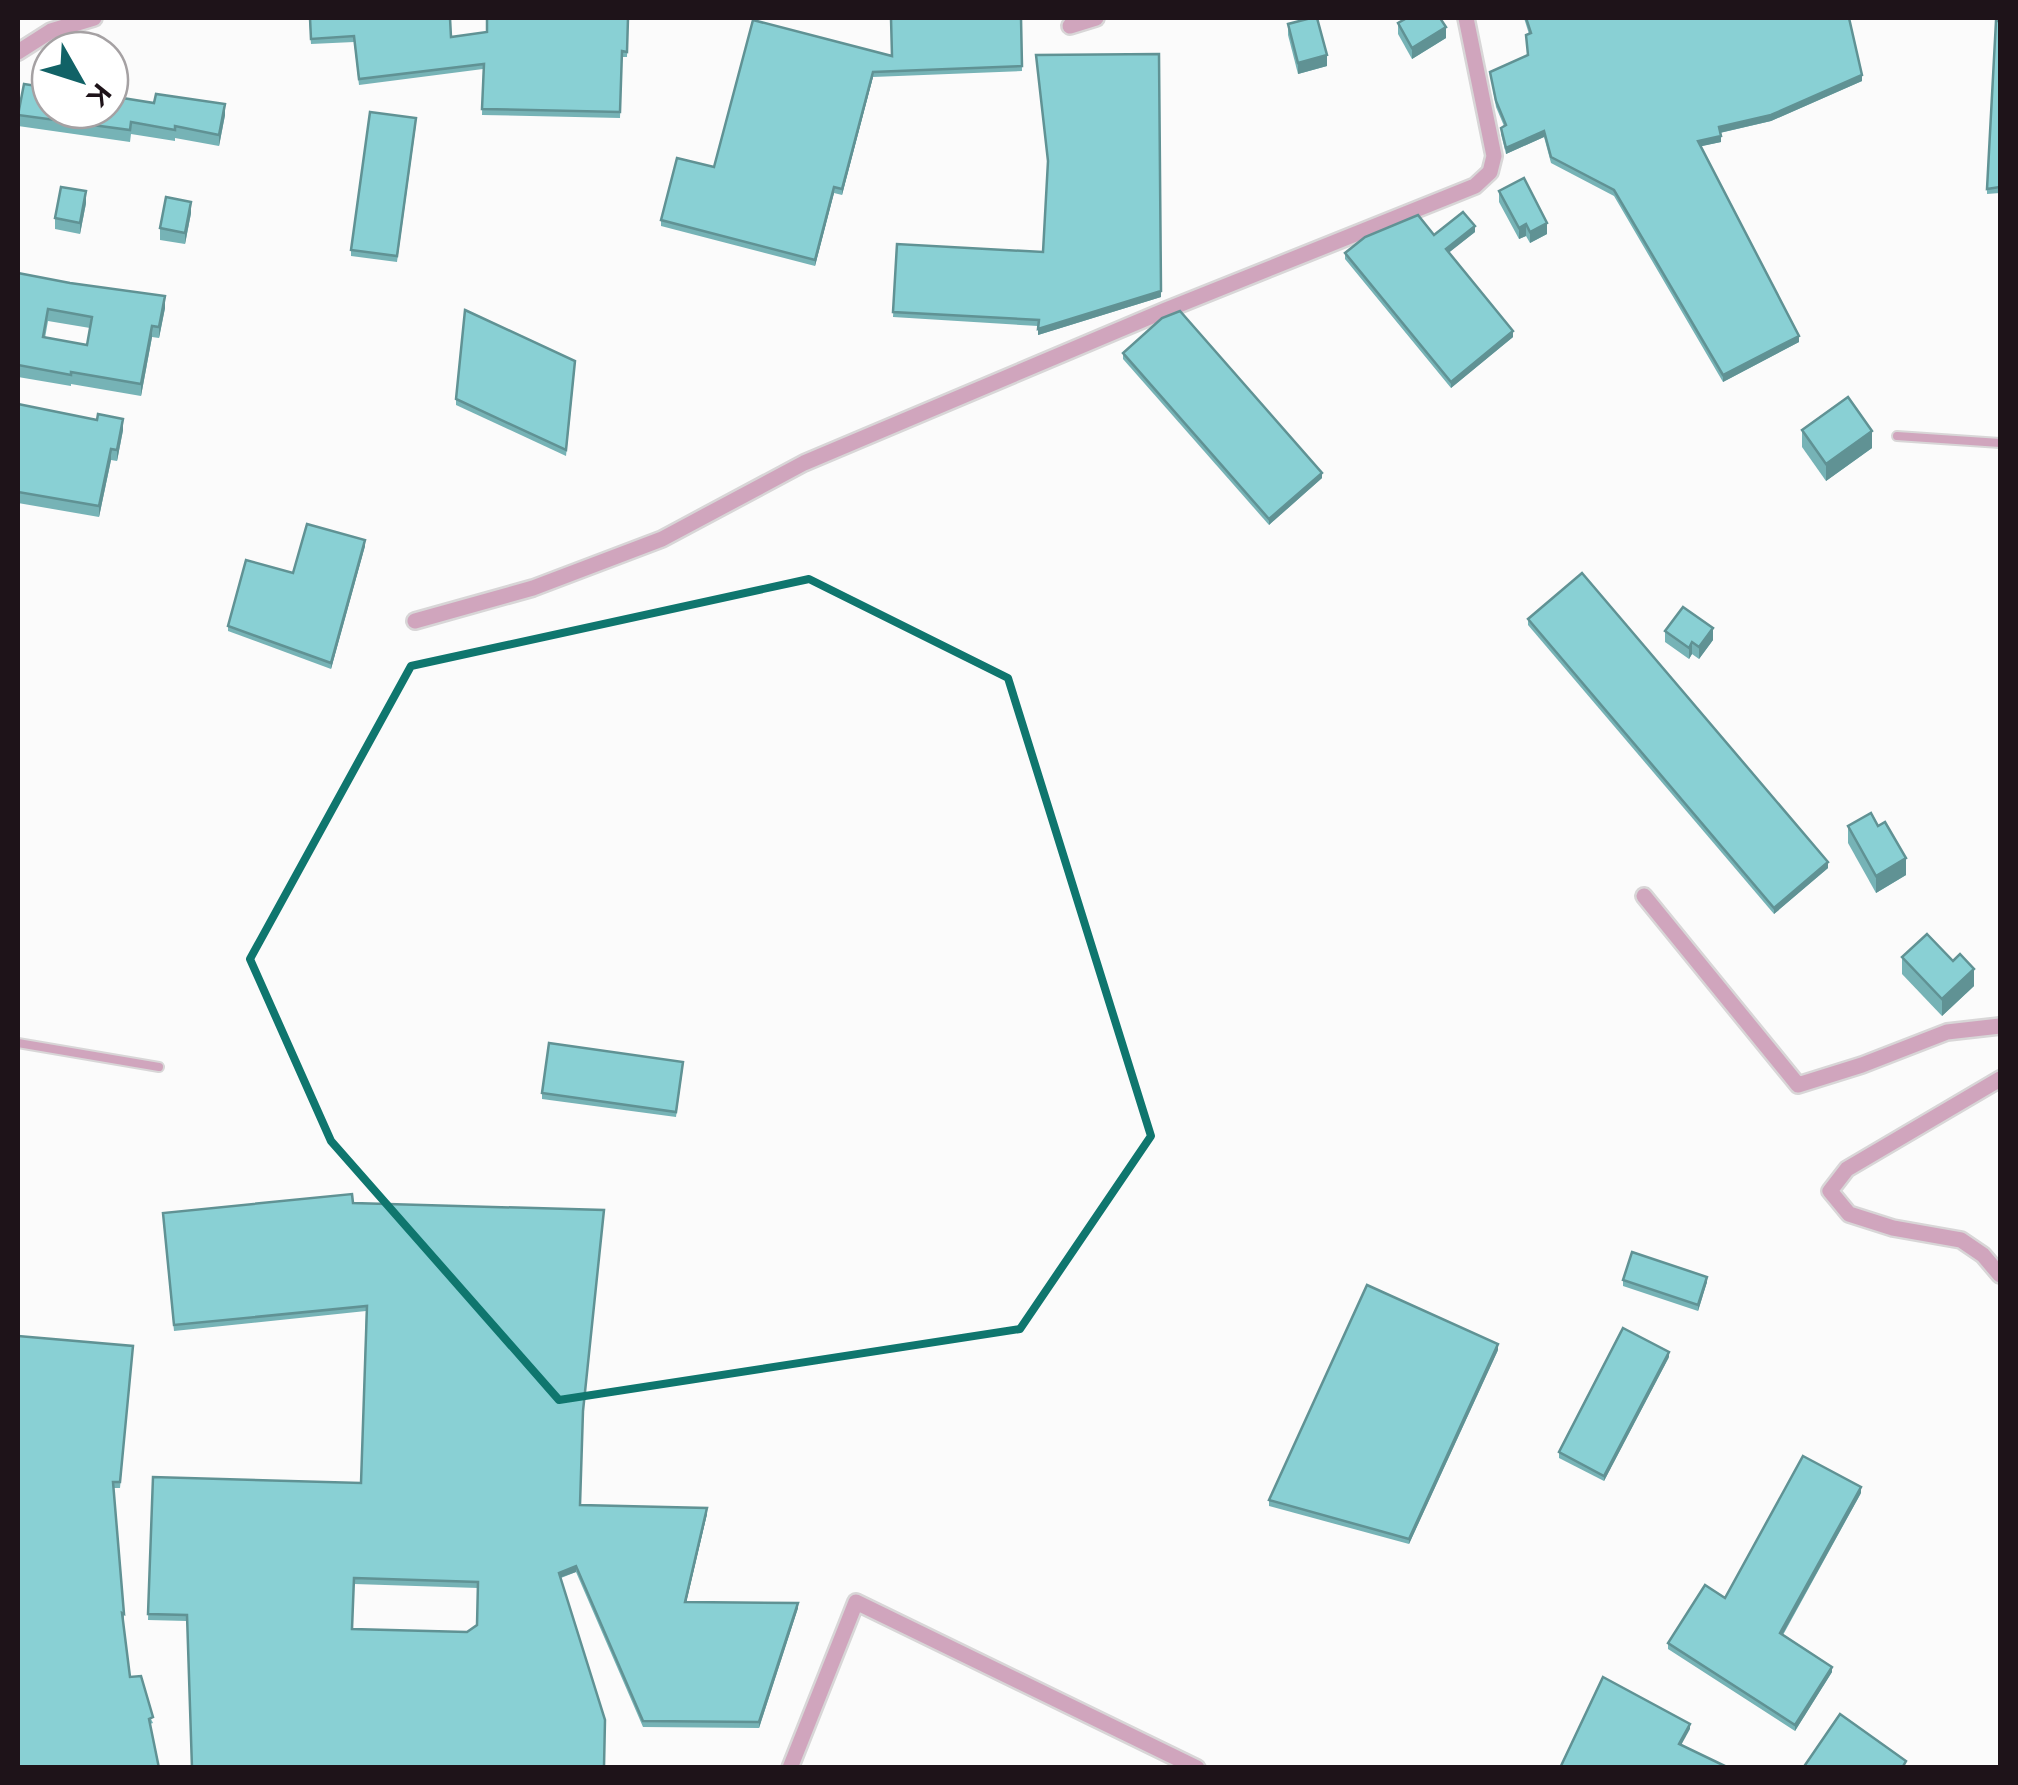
<svg xmlns="http://www.w3.org/2000/svg" width="2018" height="1785" font-family="Arial,sans-serif">
<rect width="100%" height="100%" fill="#fbfbfb"/>
<g fill="none" stroke-linecap="round" stroke-linejoin="round">
<g stroke="#d8d6d7" stroke-width="12">
<g id="service">
<path d="M 1897,436 L 2000,443"/>
<path d="M 18,1043 L 159,1067"/>
</g>
</g>
<g stroke="#d8d6d7" stroke-width="20">
<g id="minor">
<path d="M 1070,26 L 1096,18"/>
<path d="M 18,52 L 51,31 L 94,18"/>
<path d="M 415,621 L 533,588 L 662,539 L 804,463 L 1166,310 L 1475,186 L 1490,172 L 1494,156 L 1466,18"/>
<path d="M 1644,896 L 1798,1085 L 1862,1065 L 1947,1032 L 2000,1026"/>
<path d="M 2000,1079 L 1847,1169 L 1830,1191 L 1849,1214 L 1893,1228 L 1961,1240 L 1983,1255 L 2000,1275"/>
<path d="M 790,1768 L 856,1602 L 1197,1768"/>
</g>
</g>
<use href="#service" stroke="#d0a5bd" stroke-width="8"/>
<use href="#minor" stroke="#d0a5bd" stroke-width="15"/>
</g>
<g fill="#76b3b6" fill-rule="evenodd">
<path d="M 309,18 L 451,37 L 628,18 L 627,57 L 622,57 L 620,118 L 482,115 L 483,69 L 359,85 L 354,42 L 311,44 Z"/>
<path d="M 1021,18 L 1022,71 L 873,77 L 842,195 L 834,193 L 815,266 L 661,226 L 661,220 L 714,167 L 892,56 Z"/>
<path d="M 1524,18 L 1849,18 L 1862,81 L 1771,121 L 1720,133 L 1721,142 L 1701,146 L 1799,342 L 1723,382 L 1614,196 L 1551,163 L 1544,137 L 1506,154 L 1501,134 L 1501,128 L 1504,126 L 1496,107 L 1490,72 L 1527,55 L 1529,34 Z"/>
<path d="M 2000,21 L 2000,193 L 1987,194 L 1987,189 Z"/>
<path d="M 1398,23 L 1446,38 L 1412,59 L 1398,34 Z"/>
<path d="M 1288,24 L 1327,66 L 1298,74 L 1288,35 Z"/>
<path d="M 18,115 L 225,115 L 219,146 L 175,138 L 175,141 L 131,134 L 130,142 L 18,126 Z"/>
<path d="M 416,124 L 397,262 L 351,256 L 351,250 Z"/>
<path d="M 1499,191 L 1547,234 L 1530,243 L 1526,236 L 1519,239 L 1499,202 Z"/>
<path d="M 86,203 L 80,234 L 55,229 L 55,218 Z"/>
<path d="M 191,213 L 185,244 L 160,240 L 160,228 Z"/>
<path d="M 1475,232 L 1449,252 L 1513,337 L 1451,388 L 1345,259 L 1345,253 L 1434,235 Z"/>
<path d="M 897,244 L 1161,297 L 1038,335 L 1038,326 L 893,317 Z"/>
<path d="M 18,273 L 165,308 L 159,338 L 152,337 L 141,396 L 71,384 L 71,386 L 18,377 ZM 48,321 L 90,328 L 87,345 L 45,338 Z"/>
<path d="M 1123,353 L 1322,478 L 1269,525 L 1123,359 Z"/>
<path d="M 575,367 L 566,456 L 456,405 L 456,399 Z"/>
<path d="M 18,404 L 123,430 L 117,461 L 111,460 L 99,517 L 18,503 Z"/>
<path d="M 1802,430 L 1872,448 L 1826,481 L 1802,447 Z"/>
<path d="M 365,546 L 331,669 L 228,631 L 228,626 L 293,573 Z"/>
<path d="M 1528,619 L 1828,868 L 1774,914 L 1528,625 Z"/>
<path d="M 1665,631 L 1713,640 L 1699,659 L 1692,654 L 1689,659 L 1665,642 Z"/>
<path d="M 1848,826 L 1906,875 L 1876,893 L 1848,843 Z"/>
<path d="M 1902,957 L 1974,986 L 1942,1016 L 1902,974 Z"/>
<path d="M 683,1067 L 676,1117 L 542,1099 L 542,1093 Z"/>
<path d="M 353,1203 L 583,1416 L 580,1505 L 707,1514 L 686,1602 L 798,1608 L 759,1728 L 643,1727 L 576,1572 L 561,1578 L 605,1720 L 192,1768 L 187,1621 L 148,1620 L 153,1477 L 361,1483 L 366,1311 L 174,1331 L 163,1219 ZM 354,1584 L 478,1588 L 477,1625 L 467,1632 L 352,1629 Z"/>
<path d="M 1623,1280 L 1707,1282 L 1698,1311 L 1623,1286 Z"/>
<path d="M 133,1346 L 120,1488 L 113,1488 L 124,1614 L 124,1619 L 122,1619 L 130,1677 L 153,1723 L 18,1768 Z"/>
<path d="M 1498,1350 L 1409,1544 L 1269,1506 L 1269,1500 Z"/>
<path d="M 1669,1357 L 1604,1481 L 1559,1458 L 1559,1452 Z"/>
<path d="M 1861,1493 L 1783,1635 L 1832,1672 L 1795,1731 L 1668,1649 L 1668,1643 Z"/>
</g>
<g fill="#609294">
<path d="M 1446,27 L 1446,38 L 1412,59 L 1412,48 Z"/>
<path d="M 1327,55 L 1327,66 L 1298,74 L 1298,63 Z"/>
<path d="M 873,72 L 873,77 L 842,195 L 842,189 Z"/>
<path d="M 1862,75 L 1862,81 L 1771,121 L 1719,133 L 1719,127 Z"/>
<path d="M 225,104 L 225,115 L 219,146 L 219,135 Z"/>
<path d="M 1544,131 L 1544,137 L 1506,154 L 1506,148 Z"/>
<path d="M 1721,136 L 1721,142 L 1698,147 L 1698,141 Z"/>
<path d="M 834,187 L 834,193 L 815,266 L 815,260 Z"/>
<path d="M 86,191 L 86,203 L 80,234 L 80,223 Z"/>
<path d="M 191,202 L 191,213 L 185,244 L 185,233 Z"/>
<path d="M 1547,223 L 1547,234 L 1530,243 L 1530,232 Z"/>
<path d="M 1526,224 L 1526,236 L 1519,239 L 1519,228 Z"/>
<path d="M 1475,226 L 1475,232 L 1446,255 L 1446,249 Z"/>
<path d="M 1161,291 L 1161,297 L 1038,335 L 1038,329 Z"/>
<path d="M 165,296 L 165,308 L 159,338 L 159,327 Z"/>
<path d="M 152,326 L 152,337 L 141,396 L 141,384 Z"/>
<path d="M 1513,331 L 1513,337 L 1451,388 L 1451,382 Z"/>
<path d="M 1799,336 L 1799,342 L 1723,382 L 1723,375 Z"/>
<path d="M 123,419 L 123,430 L 117,461 L 117,450 Z"/>
<path d="M 1872,431 L 1872,448 L 1826,481 L 1826,464 Z"/>
<path d="M 111,449 L 111,460 L 99,517 L 99,506 Z"/>
<path d="M 1322,473 L 1322,478 L 1269,525 L 1269,519 Z"/>
<path d="M 365,540 L 365,546 L 331,669 L 331,663 Z"/>
<path d="M 1713,628 L 1713,640 L 1699,659 L 1699,647 Z"/>
<path d="M 1692,642 L 1692,654 L 1689,659 L 1689,648 Z"/>
<path d="M 1906,858 L 1906,875 L 1876,893 L 1876,876 Z"/>
<path d="M 1828,862 L 1828,868 L 1774,914 L 1774,908 Z"/>
<path d="M 1974,969 L 1974,986 L 1942,1016 L 1942,999 Z"/>
<path d="M 1707,1277 L 1707,1282 L 1698,1311 L 1698,1305 Z"/>
<path d="M 1498,1344 L 1498,1350 L 1409,1544 L 1409,1539 Z"/>
<path d="M 1669,1352 L 1669,1357 L 1604,1481 L 1604,1476 Z"/>
<path d="M 1861,1487 L 1861,1493 L 1780,1639 L 1780,1633 Z"/>
<path d="M 707,1508 L 707,1514 L 685,1608 L 685,1602 Z"/>
<path d="M 576,1566 L 576,1572 L 559,1578 L 559,1573 Z"/>
<path d="M 798,1603 L 798,1608 L 759,1728 L 759,1722 Z"/>
<path d="M 1832,1667 L 1832,1672 L 1795,1731 L 1795,1725 Z"/>
<path d="M 1690,1724 L 1690,1729 L 1679,1749 L 1679,1744 Z"/>
</g>
<g fill="#89d0d4" stroke="#609294" stroke-width="2.5" fill-rule="evenodd">
<path d="M 310,18 L 450,18 L 451,37 L 487,32 L 487,18 L 628,18 L 627,52 L 622,51 L 620,112 L 482,109 L 484,64 L 359,79 L 354,36 L 311,39 Z"/>
<path d="M 891,18 L 1021,18 L 1022,66 L 873,72 L 842,189 L 834,187 L 815,260 L 661,220 L 677,158 L 714,167 L 753,20 L 892,56 Z"/>
<path d="M 1311,18 L 1317,18 L 1327,55 L 1298,63 L 1288,24 Z"/>
<path d="M 1407,18 L 1440,18 L 1446,27 L 1412,48 L 1398,23 Z"/>
<path d="M 1526,18 L 1849,18 L 1862,75 L 1771,115 L 1719,127 L 1721,136 L 1698,141 L 1799,336 L 1723,375 L 1614,190 L 1551,157 L 1544,131 L 1506,148 L 1501,128 L 1506,125 L 1496,101 L 1490,72 L 1528,55 L 1526,35 L 1531,33 Z"/>
<path d="M 1996,21 L 2000,21 L 2000,187 L 1987,189 Z"/>
<path d="M 1159,54 L 1161,291 L 1038,329 L 1039,320 L 893,312 L 897,244 L 1043,252 L 1048,161 L 1036,55 Z"/>
<path d="M 24,84 L 50,88 L 50,110 L 110,110 L 110,96 L 154,103 L 156,94 L 225,104 L 219,135 L 175,126 L 175,130 L 131,122 L 130,130 L 18,115 Z"/>
<path d="M 370,112 L 416,118 L 397,256 L 351,250 Z"/>
<path d="M 1524,178 L 1547,223 L 1530,232 L 1526,224 L 1519,228 L 1499,191 Z"/>
<path d="M 61,187 L 86,191 L 80,223 L 55,218 Z"/>
<path d="M 166,197 L 191,202 L 185,233 L 160,228 Z"/>
<path d="M 1463,212 L 1475,226 L 1446,249 L 1513,331 L 1451,382 L 1345,253 L 1365,237 L 1418,215 L 1434,235 Z"/>
<path d="M 18,273 L 70,283 L 165,296 L 159,327 L 152,326 L 141,384 L 71,372 L 71,375 L 18,365 ZM 48,309 L 92,317 L 87,345 L 43,337 Z"/>
<path d="M 465,310 L 575,361 L 566,450 L 456,399 Z"/>
<path d="M 1180,311 L 1322,473 L 1269,519 L 1123,353 L 1162,318 Z"/>
<path d="M 1848,397 L 1872,431 L 1826,464 L 1802,430 Z"/>
<path d="M 18,404 L 97,420 L 98,414 L 123,419 L 117,450 L 111,449 L 99,506 L 18,492 Z"/>
<path d="M 307,524 L 365,540 L 331,663 L 228,626 L 246,560 L 293,573 Z"/>
<path d="M 1582,573 L 1828,862 L 1774,908 L 1528,619 Z"/>
<path d="M 1683,607 L 1713,628 L 1699,647 L 1692,642 L 1689,648 L 1665,631 Z"/>
<path d="M 1871,813 L 1878,826 L 1885,822 L 1906,858 L 1876,876 L 1848,826 Z"/>
<path d="M 1927,934 L 1953,961 L 1960,954 L 1974,969 L 1942,999 L 1902,957 Z"/>
<path d="M 549,1043 L 683,1062 L 676,1112 L 542,1093 Z"/>
<path d="M 352,1194 L 353,1203 L 604,1210 L 583,1411 L 580,1505 L 707,1508 L 685,1602 L 798,1603 L 759,1722 L 643,1721 L 576,1566 L 559,1573 L 605,1720 L 604,1767 L 610,1768 L 192,1768 L 187,1615 L 148,1614 L 153,1477 L 361,1483 L 367,1306 L 174,1325 L 163,1213 ZM 354,1578 L 478,1582 L 477,1625 L 467,1632 L 352,1629 Z"/>
<path d="M 1632,1252 L 1707,1277 L 1698,1305 L 1623,1280 Z"/>
<path d="M 1367,1285 L 1498,1344 L 1409,1539 L 1269,1500 Z"/>
<path d="M 1623,1328 L 1669,1352 L 1604,1476 L 1559,1452 Z"/>
<path d="M 18,1336 L 133,1346 L 120,1482 L 113,1482 L 124,1614 L 122,1613 L 130,1677 L 141,1676 L 153,1717 L 149,1719 L 159,1768 L 18,1768 Z"/>
<path d="M 1803,1456 L 1861,1487 L 1780,1633 L 1832,1667 L 1795,1725 L 1668,1643 L 1705,1585 L 1725,1598 Z"/>
<path d="M 1603,1677 L 1690,1724 L 1679,1744 L 1729,1768 L 1560,1768 Z"/>
<path d="M 1840,1714 L 1906,1761 L 1902,1768 L 1803,1768 Z"/>
</g>
<path fill="none" stroke="#0f766e" stroke-width="8" stroke-linejoin="round" d="M 809,579 L 1008,678 L 1151,1136 L 1020,1329 L 559,1400 L 331,1141 L 250,959 L 411,666 Z"/>
<rect width="2018" height="1785" fill="none" stroke="#1e1319" stroke-width="40"/>
<g transform="translate(80 80) rotate(129)"><circle r="48" fill="#ffffff" stroke="#a5a1a3" stroke-width="2.5"/>
<path d="M0-8L18 38L0 25L-18 38Z" fill="#116266"/>
<text y="-15" font-size="28" font-weight="bold" text-anchor="middle" fill="#1e1319">K</text>
</g>
</svg>
